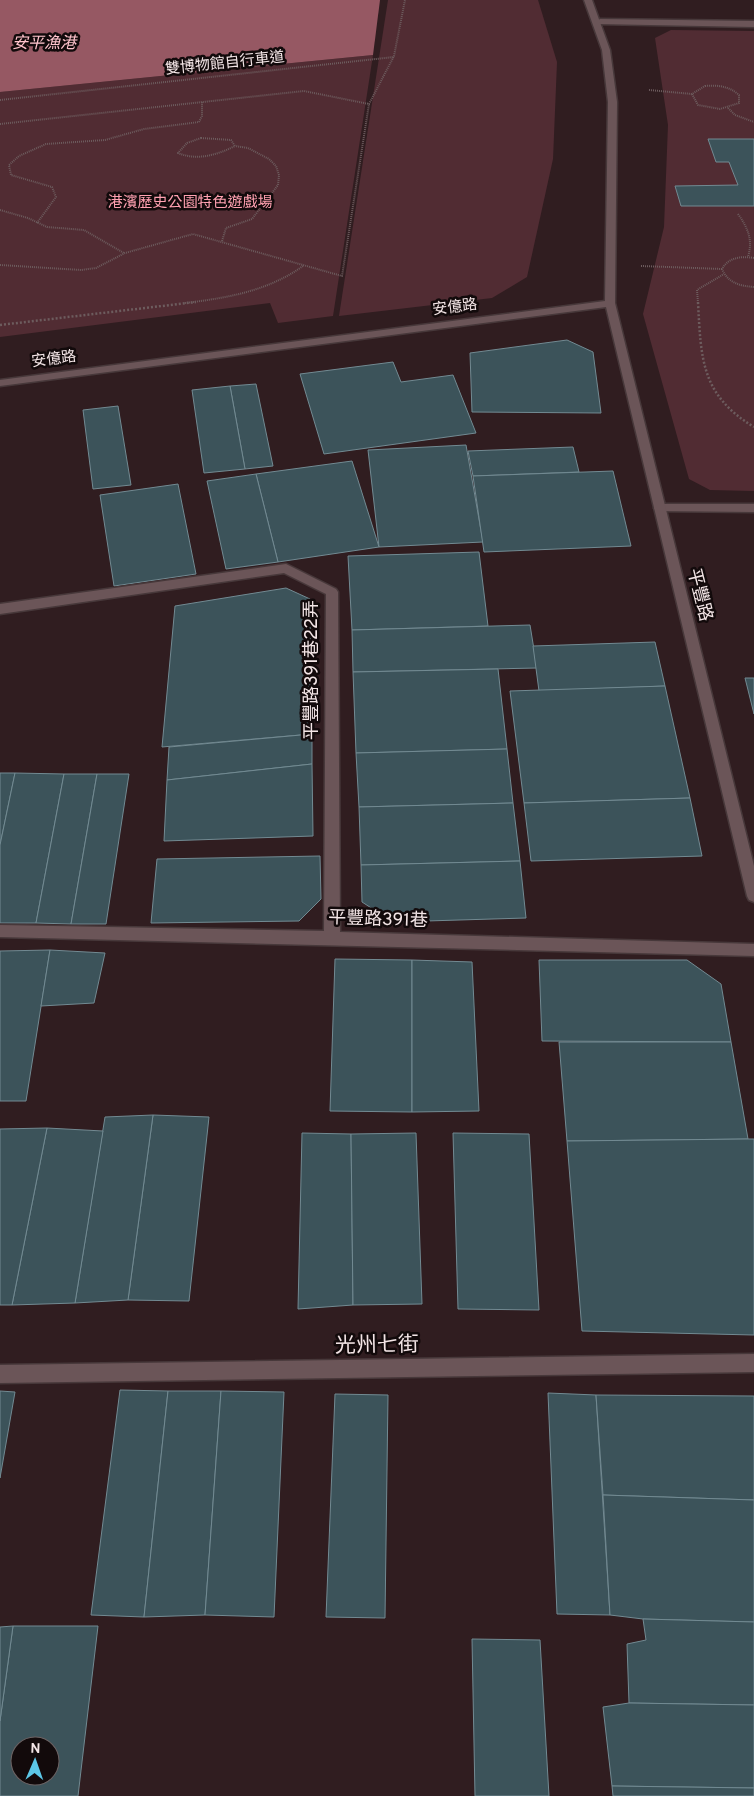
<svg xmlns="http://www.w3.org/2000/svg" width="754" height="1796" font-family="Overpass,'Noto Sans TC',sans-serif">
<rect width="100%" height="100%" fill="#301d20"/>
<g fill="#512c33">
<path d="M 388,0 L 538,0 L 557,62 L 553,159 L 527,277 L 492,298 L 339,316 Z"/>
<path d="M 671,30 L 754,31 L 754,491 L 710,490 L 689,479 L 643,314 L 664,227 L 668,125 L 655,38 Z"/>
<path d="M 373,55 L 333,316 L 278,323 L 270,303 L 0,337 L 0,92 Z"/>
</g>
<path fill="#965863" d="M 0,0 L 380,0 L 373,55 L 0,92 Z"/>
<g fill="#3c535a" stroke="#728a92" fill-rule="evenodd">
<path d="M 708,139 L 754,139 L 754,206 L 681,206 L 675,186 L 738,185 L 729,162 L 716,162 Z"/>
<path d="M 567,340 L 593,352 L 601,413 L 472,412 L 470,353 Z"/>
<path d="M 393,362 L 401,382 L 453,375 L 476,433 L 324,454 L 300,374 Z"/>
<path d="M 256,384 L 273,466 L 245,469 L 230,386 Z"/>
<path d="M 230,386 L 245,469 L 204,473 L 192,390 Z"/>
<path d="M 118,406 L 131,485 L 93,489 L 83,410 Z"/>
<path d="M 466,445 L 483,542 L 379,547 L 368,450 Z"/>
<path d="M 573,447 L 579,472 L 473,476 L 468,451 Z"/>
<path d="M 352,461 L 379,547 L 278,562 L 256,474 Z"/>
<path d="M 613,471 L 631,546 L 484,552 L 473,476 Z"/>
<path d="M 256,474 L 278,562 L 226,569 L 207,481 Z"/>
<path d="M 178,484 L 196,574 L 114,586 L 100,495 Z"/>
<path d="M 479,552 L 488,626 L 352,630 L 348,556 Z"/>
<path d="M 286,588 L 310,599 L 312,734 L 162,747 L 175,606 Z"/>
<path d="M 530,625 L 537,668 L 353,672 L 352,630 Z"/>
<path d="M 655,642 L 665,686 L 539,691 L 533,646 Z"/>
<path d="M 498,669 L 507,749 L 356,753 L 353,672 Z"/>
<path d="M 745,678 L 754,678 L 754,714 Z"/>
<path d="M 665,686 L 690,798 L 524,803 L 510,691 Z"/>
<path d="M 312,734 L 312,764 L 167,780 L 169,747 Z"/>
<path d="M 507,749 L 513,803 L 359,807 L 356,753 Z"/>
<path d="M 312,764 L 313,836 L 164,841 L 167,780 Z"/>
<path d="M 0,773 L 15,773 L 0,845 Z"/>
<path d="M 15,773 L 64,774 L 36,923 L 0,923 L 0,845 Z"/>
<path d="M 64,774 L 97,774 L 71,924 L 36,923 Z"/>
<path d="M 97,774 L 129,774 L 106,924 L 71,924 Z"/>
<path d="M 690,798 L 702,856 L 531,861 L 524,803 Z"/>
<path d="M 513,803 L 520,861 L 361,865 L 359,807 Z"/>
<path d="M 320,856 L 321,899 L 299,921 L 151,923 L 157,859 Z"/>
<path d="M 520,861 L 526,918 L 393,922 L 362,902 L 361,865 Z"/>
<path d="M 50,950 L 26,1101 L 0,1101 L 0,951 Z"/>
<path d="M 50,950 L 105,953 L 94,1003 L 41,1006 Z"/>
<path d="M 335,959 L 412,960 L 412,1112 L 330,1111 Z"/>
<path d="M 412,960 L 472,962 L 479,1111 L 412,1112 Z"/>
<path d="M 539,960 L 687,960 L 721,984 L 731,1042 L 542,1041 Z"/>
<path d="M 559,1042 L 731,1042 L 748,1139 L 567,1141 Z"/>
<path d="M 153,1115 L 209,1117 L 189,1301 L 128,1300 Z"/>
<path d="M 153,1115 L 128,1300 L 75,1303 L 105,1117 Z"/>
<path d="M 47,1128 L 103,1131 L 75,1303 L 12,1305 Z"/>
<path d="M 47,1128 L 12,1305 L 0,1305 L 0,1129 Z"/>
<path d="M 302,1133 L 351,1134 L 353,1305 L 298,1309 Z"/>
<path d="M 416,1133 L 422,1304 L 353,1305 L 351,1134 Z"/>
<path d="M 453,1133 L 529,1134 L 539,1310 L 458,1309 Z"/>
<path d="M 748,1139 L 754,1139 L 754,1335 L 582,1331 L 567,1141 Z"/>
<path d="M 120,1390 L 168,1391 L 144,1617 L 91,1615 Z"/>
<path d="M 0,1391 L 15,1392 L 0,1478 Z"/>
<path d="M 168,1391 L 221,1391 L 205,1615 L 144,1617 Z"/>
<path d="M 221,1391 L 284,1392 L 274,1617 L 205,1615 Z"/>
<path d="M 548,1393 L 596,1395 L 610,1615 L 557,1614 Z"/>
<path d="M 335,1394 L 388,1395 L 385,1618 L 326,1617 Z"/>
<path d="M 596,1395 L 754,1396 L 754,1500 L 603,1495 Z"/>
<path d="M 603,1495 L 754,1500 L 754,1622 L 643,1619 L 610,1615 Z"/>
<path d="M 643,1619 L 754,1622 L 754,1705 L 629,1703 L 627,1644 L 646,1640 Z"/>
<path d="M 13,1626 L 98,1626 L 78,1796 L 0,1796 L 0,1721 ZM 20,1746 L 50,1746 L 50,1776 L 20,1776 Z"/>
<path d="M 13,1626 L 0,1721 L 0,1627 Z"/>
<path d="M 472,1639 L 540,1640 L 549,1796 L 475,1796 Z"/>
<path d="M 629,1703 L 754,1705 L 754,1788 L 612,1786 L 603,1707 Z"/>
<path d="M 612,1786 L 754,1788 L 754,1796 L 613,1796 Z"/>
</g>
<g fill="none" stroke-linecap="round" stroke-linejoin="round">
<g stroke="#47383a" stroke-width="3">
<g id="street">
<path d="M 600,19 L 754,21 L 754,27 L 597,24 L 596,22 Z"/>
<path d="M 660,504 L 754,504 L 754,512 L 656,511 L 654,508 L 656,505 Z"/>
<path d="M 286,564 L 336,589 L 338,592 L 340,932 L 754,944 L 754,956 L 0,937 L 0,925 L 324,931 L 326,594 L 284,573 L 0,614 L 0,604 Z"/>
<path d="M 754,1354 L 754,1372 L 0,1383 L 0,1365 Z"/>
</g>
</g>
<g stroke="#47383a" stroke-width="3">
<path id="secondary" d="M 584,0 L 592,0 L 610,50 L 617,102 L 615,303 L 754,866 L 754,902 L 749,900 L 747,896 L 606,307 L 0,386 L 0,380 L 605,301 L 608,102 L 602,50 Z"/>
</g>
<g stroke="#6d5c5e" stroke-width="2" stroke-dasharray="1 1" stroke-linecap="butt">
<path d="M 705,86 C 718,85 729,86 739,95 L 739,103 L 720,109 L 698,105 L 692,94 Z"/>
<path d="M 649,90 L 692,94"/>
<path d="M 0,100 L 394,57"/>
<path d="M 728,108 L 735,115 L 754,122"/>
<path d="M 0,124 L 304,91 L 369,104 L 394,56 L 405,0"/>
<path d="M 201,138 L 231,140 L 235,146 C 217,155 197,161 178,153 L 187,143 Z"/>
<path d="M 0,210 L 28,218 L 47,227 L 84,230 L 124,253"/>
<path d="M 738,214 C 748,228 753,240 748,257"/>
<path d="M 37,223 L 56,197 L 52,187 L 11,175 L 9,165 L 19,156 L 46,144 L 105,140 L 144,129 L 199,122 L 202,116 L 202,102"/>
<path d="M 222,241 L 226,228 L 252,219 L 278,185 L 279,175 L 276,166 L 269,159 L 248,148 L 235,146"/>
<path d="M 754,258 C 741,256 729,257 722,269 C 728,283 740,286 754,287"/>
<path d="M 0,265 L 81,270 L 96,268 L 125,253 L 193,234 L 342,276 L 369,104"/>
<path d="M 641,266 L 722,269"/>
<path d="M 185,303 C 227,298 268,291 303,266"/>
<path d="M 698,303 L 697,290 L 724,274"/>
</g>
<g stroke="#6d5c5e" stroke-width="2.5" stroke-dasharray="2 2" stroke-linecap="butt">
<path d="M 698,302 C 701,359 701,395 754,427"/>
<path d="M 0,325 L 196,302"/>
</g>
<use href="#street" fill="#6b5558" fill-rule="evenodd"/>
<use href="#secondary" fill="#6b5558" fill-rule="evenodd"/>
</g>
<g text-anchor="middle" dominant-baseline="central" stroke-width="5" stroke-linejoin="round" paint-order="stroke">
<g font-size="15" fill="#f3e5e6" stroke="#120a0b">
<text transform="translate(225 64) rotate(-6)">雙博物館自行車道</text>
<text transform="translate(455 308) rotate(-7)">安億路</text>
<text transform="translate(54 360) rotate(-7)">安億路</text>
</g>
<g font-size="15" fill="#ffa1b1" stroke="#120a0b">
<text x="190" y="203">港濱歷史公園特色遊戲場</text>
</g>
<g font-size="16" font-style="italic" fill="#ffc4cd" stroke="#120a0b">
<text x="44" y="44">安平漁港</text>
</g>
<g font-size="18" fill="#f3e5e6" stroke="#120a0b">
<text transform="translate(699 595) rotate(76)">平豐路</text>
<text transform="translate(312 670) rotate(-90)">平豐路391巷22弄</text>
<text transform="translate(378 920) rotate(2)">平豐路391巷</text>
</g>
<g font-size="21" fill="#f3e5e6" stroke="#120a0b">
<text transform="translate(377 1346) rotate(-1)">光州七街</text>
</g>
</g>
<g transform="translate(35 1761) rotate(2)"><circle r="24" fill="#120a0b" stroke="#6c6263"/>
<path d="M0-4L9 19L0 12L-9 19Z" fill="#5cc7e7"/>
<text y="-8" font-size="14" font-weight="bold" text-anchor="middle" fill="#f3e5e6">N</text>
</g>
</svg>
